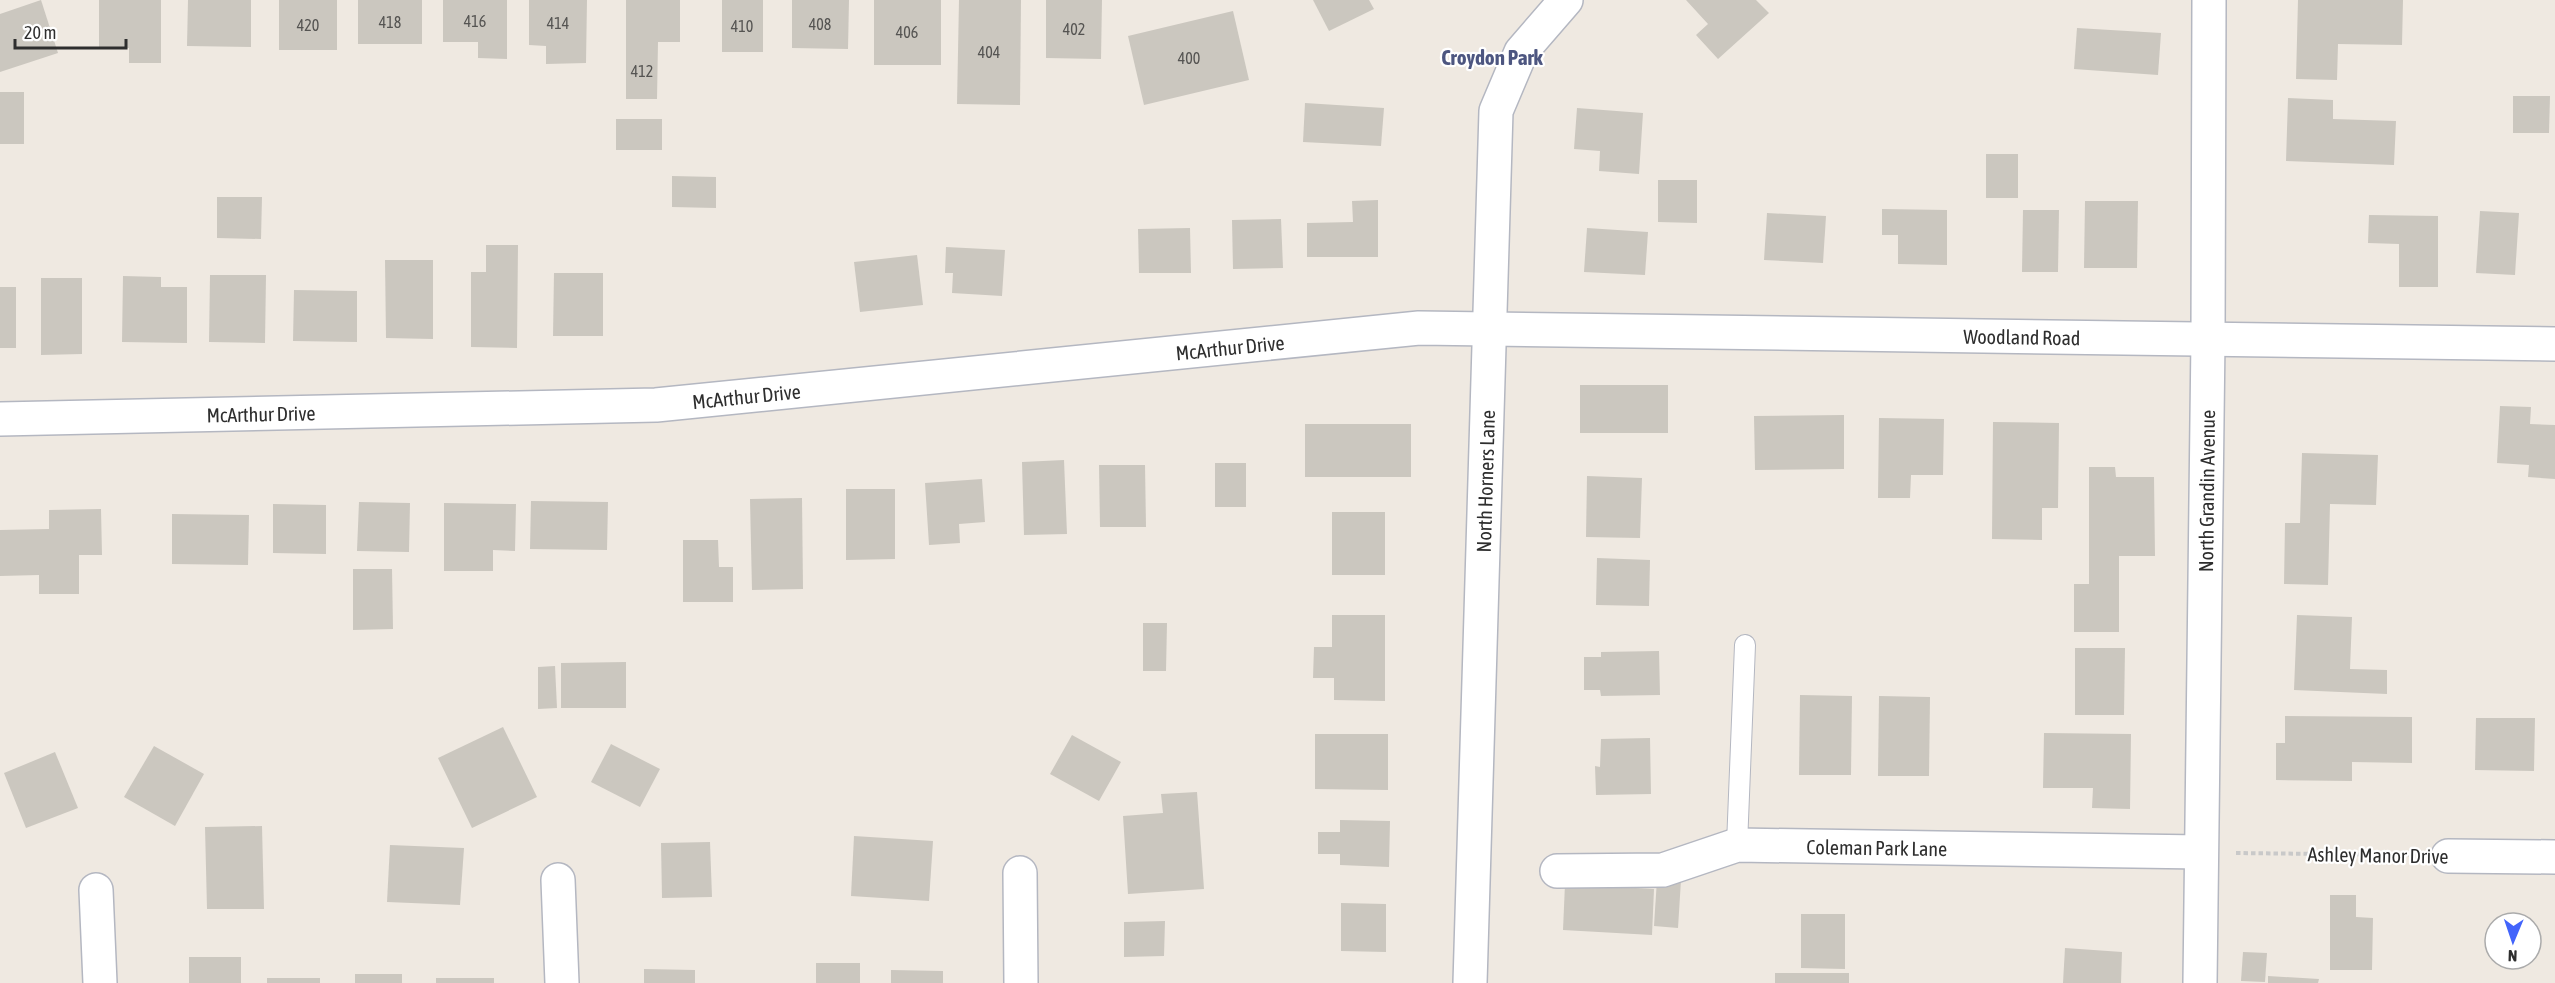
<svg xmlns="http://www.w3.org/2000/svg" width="2555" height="983" font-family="'Asap Condensed',sans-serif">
<rect width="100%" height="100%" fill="#efe9e1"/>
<g fill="#cbc7bf">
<path d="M 41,0 L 58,53 L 0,72 L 0,14 Z"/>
<path d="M 99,0 L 161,0 L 161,63 L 129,63 L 129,48 L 99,48 Z"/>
<path d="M 188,0 L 251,0 L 251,47 L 187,46 Z"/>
<rect x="279" y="0" width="58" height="50"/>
<rect x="358" y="0" width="64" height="44"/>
<path d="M 443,0 L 507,0 L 507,59 L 478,58 L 478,42 L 443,42 Z"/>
<path d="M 529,0 L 587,0 L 586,63 L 546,64 L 546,46 L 529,45 Z"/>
<path d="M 626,0 L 680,0 L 680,42 L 658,42 L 657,99 L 626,99 Z"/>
<rect x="722" y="0" width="41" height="52"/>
<path d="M 792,0 L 849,0 L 848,49 L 792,48 Z"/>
<rect x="874" y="0" width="67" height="65"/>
<path d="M 959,0 L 1021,0 L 1020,105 L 957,104 Z"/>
<path d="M 1046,0 L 1102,0 L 1101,59 L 1046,58 Z"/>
<path d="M 1313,0 L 1369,0 L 1374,9 L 1329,31 Z"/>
<path d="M 1686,0 L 1756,0 L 1769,13 L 1718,59 L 1696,35 L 1708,24 Z"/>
<path d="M 2298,0 L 2403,0 L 2402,45 L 2338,44 L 2337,80 L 2296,79 Z"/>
<path d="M 1233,11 L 1249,80 L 1144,105 L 1128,36 Z"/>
<path d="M 2077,28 L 2161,33 L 2158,75 L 2074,69 Z"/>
<rect x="0" y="92" width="24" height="52"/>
<path d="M 2513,96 L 2550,96 L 2549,133 L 2513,133 Z"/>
<path d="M 2288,98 L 2333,100 L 2333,119 L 2396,121 L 2394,165 L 2286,161 Z"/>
<path d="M 1305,103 L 1384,108 L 1381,146 L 1303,142 Z"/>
<path d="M 1577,108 L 1643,113 L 1639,174 L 1599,171 L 1600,151 L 1574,149 Z"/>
<rect x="616" y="119" width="46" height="31"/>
<rect x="1986" y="154" width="32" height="44"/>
<path d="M 672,176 L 716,177 L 716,208 L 672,207 Z"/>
<path d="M 1658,180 L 1697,180 L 1697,223 L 1658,222 Z"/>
<path d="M 217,197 L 262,197 L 261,239 L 217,238 Z"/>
<path d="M 1378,200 L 1378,257 L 1307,257 L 1307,223 L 1353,222 L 1352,201 Z"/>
<path d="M 2085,201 L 2138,201 L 2137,268 L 2084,268 Z"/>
<path d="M 1882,209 L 1947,210 L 1947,265 L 1898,264 L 1898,235 L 1882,235 Z"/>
<path d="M 2023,210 L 2059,210 L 2058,272 L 2022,272 Z"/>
<path d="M 2480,211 L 2519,213 L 2515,275 L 2476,273 Z"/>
<path d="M 1767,213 L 1826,216 L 1823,263 L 1764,260 Z"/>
<path d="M 2369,215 L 2438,216 L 2438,287 L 2399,287 L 2399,244 L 2368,243 Z"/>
<path d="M 1281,219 L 1283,268 L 1233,269 L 1232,220 Z"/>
<path d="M 1190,228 L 1191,273 L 1139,273 L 1138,229 Z"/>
<path d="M 1587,228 L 1648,232 L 1645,275 L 1584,272 Z"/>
<path d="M 486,245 L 518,245 L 517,348 L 471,347 L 471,272 L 486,272 Z"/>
<path d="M 946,247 L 1005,250 L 1002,296 L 952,293 L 953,273 L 945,273 Z"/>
<path d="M 917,255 L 923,305 L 860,312 L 854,262 Z"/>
<path d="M 385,260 L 433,260 L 433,339 L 386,338 Z"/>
<path d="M 554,273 L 603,273 L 603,336 L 553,336 Z"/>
<path d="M 210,275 L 266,275 L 265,343 L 209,342 Z"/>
<path d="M 123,276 L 161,277 L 161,287 L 187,287 L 187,343 L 122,342 Z"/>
<path d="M 41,278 L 82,278 L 82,354 L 41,355 Z"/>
<rect x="0" y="287" width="16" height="61"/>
<path d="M 294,290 L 357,291 L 357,342 L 293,341 Z"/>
<rect x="1580" y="385" width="88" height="48"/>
<path d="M 2500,406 L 2531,407 L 2530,424 L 2555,425 L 2555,479 L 2528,477 L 2529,465 L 2497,463 Z"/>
<path d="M 1844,415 L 1844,469 L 1755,470 L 1754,416 Z"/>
<path d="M 1879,418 L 1944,419 L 1943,475 L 1911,475 L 1910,498 L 1878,498 Z"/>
<path d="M 1993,422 L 2059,423 L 2058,508 L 2042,508 L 2042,540 L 1992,539 Z"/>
<rect x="1305" y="424" width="106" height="53"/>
<path d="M 2302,453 L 2378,455 L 2376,505 L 2330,504 L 2328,585 L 2284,584 L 2285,523 L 2300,523 Z"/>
<path d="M 1064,460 L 1067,534 L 1024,535 L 1022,462 Z"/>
<rect x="1215" y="463" width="31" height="44"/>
<path d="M 1099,465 L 1145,465 L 1146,527 L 1100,527 Z"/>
<path d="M 2089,467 L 2115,467 L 2116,477 L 2154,477 L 2155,556 L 2119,556 L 2119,632 L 2074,632 L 2074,584 L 2089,584 Z"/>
<path d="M 1587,476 L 1642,478 L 1640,538 L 1586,537 Z"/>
<path d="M 982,479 L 985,522 L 959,524 L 960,543 L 929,545 L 925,483 Z"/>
<path d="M 846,489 L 895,489 L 895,559 L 846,560 Z"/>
<path d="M 802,498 L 803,589 L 752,590 L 750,499 Z"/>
<path d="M 531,501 L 608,502 L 607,550 L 530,549 Z"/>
<path d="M 359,502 L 410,503 L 409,552 L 357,551 Z"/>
<path d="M 444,503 L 516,504 L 515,551 L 493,550 L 493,571 L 444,571 Z"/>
<path d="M 273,504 L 326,505 L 326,554 L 273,553 Z"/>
<path d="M 101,509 L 102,555 L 79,555 L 79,594 L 39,594 L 39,575 L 0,576 L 0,530 L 49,529 L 49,510 Z"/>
<rect x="1332" y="512" width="53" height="63"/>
<path d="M 172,514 L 249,515 L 248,565 L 172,564 Z"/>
<path d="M 683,540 L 718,540 L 719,567 L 733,567 L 733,602 L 683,602 Z"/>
<path d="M 1597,558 L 1650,560 L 1649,606 L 1596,605 Z"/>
<path d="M 353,569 L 392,569 L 393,629 L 353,630 Z"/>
<path d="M 1332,615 L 1385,615 L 1385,701 L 1334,700 L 1334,678 L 1313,678 L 1314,647 L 1332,647 Z"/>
<path d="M 2297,615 L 2352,617 L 2350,669 L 2387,670 L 2387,694 L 2294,690 Z"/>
<path d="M 1143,623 L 1167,623 L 1166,671 L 1143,671 Z"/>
<path d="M 2075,648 L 2125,648 L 2124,715 L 2075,715 Z"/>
<path d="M 1659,651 L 1660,695 L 1601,696 L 1600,690 L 1584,690 L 1584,657 L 1601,657 L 1601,652 Z"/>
<path d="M 626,662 L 626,708 L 561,708 L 561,663 Z"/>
<path d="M 555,666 L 557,708 L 538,709 L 538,667 Z"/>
<path d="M 1800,695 L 1852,696 L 1851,775 L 1799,775 Z"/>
<path d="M 1879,696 L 1930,697 L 1929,776 L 1878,776 Z"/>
<path d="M 2285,716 L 2412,717 L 2412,763 L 2352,762 L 2352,781 L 2276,780 L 2276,743 L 2285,743 Z"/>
<path d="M 2476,718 L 2535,718 L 2534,771 L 2475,770 Z"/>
<path d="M 503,727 L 537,797 L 472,828 L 438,758 Z"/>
<path d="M 2044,733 L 2131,734 L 2130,809 L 2092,808 L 2093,788 L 2043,788 Z"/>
<path d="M 1315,734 L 1388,734 L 1388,790 L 1315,789 Z"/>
<path d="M 1072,735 L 1121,762 L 1099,801 L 1050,774 Z"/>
<path d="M 1650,738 L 1651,794 L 1596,795 L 1595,766 L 1600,767 L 1601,739 Z"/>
<path d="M 611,744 L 660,769 L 640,807 L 591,782 Z"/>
<path d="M 154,746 L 204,774 L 175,826 L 124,797 Z"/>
<path d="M 55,752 L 78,808 L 26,828 L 4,773 Z"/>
<path d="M 1197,792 L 1204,889 L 1128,894 L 1123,816 L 1163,813 L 1161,794 Z"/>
<path d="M 1340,820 L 1390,821 L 1389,867 L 1340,865 L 1340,854 L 1318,854 L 1318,832 L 1340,832 Z"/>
<path d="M 262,826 L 264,909 L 207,909 L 205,827 Z"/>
<path d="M 854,836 L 933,841 L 929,901 L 851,896 Z"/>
<path d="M 710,842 L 712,897 L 662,898 L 661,843 Z"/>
<path d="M 390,845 L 464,848 L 460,905 L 387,902 Z"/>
<path d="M 1657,879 L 1681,880 L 1678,928 L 1654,926 Z"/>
<path d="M 1565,884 L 1654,889 L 1652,935 L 1563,930 Z"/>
<path d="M 2330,895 L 2356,895 L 2356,917 L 2373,918 L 2372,970 L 2330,970 Z"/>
<path d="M 1341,903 L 1386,904 L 1386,952 L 1341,951 Z"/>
<path d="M 1801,914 L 1845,914 L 1845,969 L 1801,968 Z"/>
<path d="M 1165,921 L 1164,956 L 1124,957 L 1124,922 Z"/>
<path d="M 2065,948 L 2122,952 L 2121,983 L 2063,983 Z"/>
<path d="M 2243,952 L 2267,953 L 2265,982 L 2241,981 Z"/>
<rect x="189" y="957" width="52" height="26"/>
<rect x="816" y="963" width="44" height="20"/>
<path d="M 644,969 L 695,970 L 695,983 L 644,983 Z"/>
<path d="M 891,970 L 943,971 L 943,983 L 891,983 Z"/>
<rect x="1775" y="973" width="74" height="10"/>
<rect x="355" y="974" width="47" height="9"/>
<path d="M 2268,976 L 2319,979 L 2318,983 L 2268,983 Z"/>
<rect x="267" y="978" width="53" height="5"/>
<rect x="436" y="978" width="58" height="5"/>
</g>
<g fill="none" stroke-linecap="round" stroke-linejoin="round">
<g stroke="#b4b7c1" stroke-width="22">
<path id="service" d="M 1737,845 L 1745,645"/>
</g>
<g stroke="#b4b7c1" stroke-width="36">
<g id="minor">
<path id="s1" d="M 0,419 L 656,405 L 1419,328 L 2555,344"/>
<path d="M 2448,856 L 2555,857"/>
<path id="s2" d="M 1557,871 L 1663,870 L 1737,845 L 2201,852"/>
<path d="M 1020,873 L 1021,983"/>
<path d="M 558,880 L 562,983"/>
<path d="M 96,890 L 100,983"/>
<path id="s3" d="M 2200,983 L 2208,339 L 2209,0"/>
</g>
</g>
<g stroke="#b4b7c1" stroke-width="36">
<g id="tertiary">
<path id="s4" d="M 1470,983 L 1496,111 L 1521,52 L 1566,0"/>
</g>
</g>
<path stroke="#c9c9c9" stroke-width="4" stroke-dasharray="4.5 3" stroke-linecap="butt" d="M 2236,853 L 2414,855"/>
<use href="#service" stroke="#fff" stroke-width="20"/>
<use href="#minor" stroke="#fff" stroke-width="33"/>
<use href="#tertiary" stroke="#fff" stroke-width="33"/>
</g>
<g text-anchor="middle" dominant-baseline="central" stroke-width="4.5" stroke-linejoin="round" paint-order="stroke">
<g font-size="16" fill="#555452">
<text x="475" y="21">416</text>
<text x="390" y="22">418</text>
<text x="558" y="23">414</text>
<text x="820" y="24">408</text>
<text x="308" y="25">420</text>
<text x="742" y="26">410</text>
<text x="1074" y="29">402</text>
<text x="907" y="32">406</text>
<text x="989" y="52">404</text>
<text x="1189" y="58">400</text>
<text x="642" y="71">412</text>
</g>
<g font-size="20" fill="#2e2e2e" stroke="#fff">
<text stroke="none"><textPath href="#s1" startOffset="2026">Woodland Road</textPath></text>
<text stroke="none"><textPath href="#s1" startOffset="1233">McArthur Drive</textPath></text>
<text stroke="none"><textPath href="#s1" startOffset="747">McArthur Drive</textPath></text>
<text stroke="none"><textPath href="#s1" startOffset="261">McArthur Drive</textPath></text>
<text stroke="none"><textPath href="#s4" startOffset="502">North Horners Lane</textPath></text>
<text stroke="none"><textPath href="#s3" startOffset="492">North Grandin Avenue</textPath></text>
<text stroke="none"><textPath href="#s2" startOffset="324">Coleman Park Lane</textPath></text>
<text transform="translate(2378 855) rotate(1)">Ashley Manor Drive</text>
</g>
<g font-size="21" font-weight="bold" fill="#4d5680" stroke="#fff">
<text x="1492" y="57">Croydon Park</text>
</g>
</g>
<g transform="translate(2513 941) rotate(182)"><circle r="28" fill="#ffffff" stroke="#ababab" stroke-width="1.5"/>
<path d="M0-4.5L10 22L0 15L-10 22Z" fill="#4264fb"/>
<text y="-9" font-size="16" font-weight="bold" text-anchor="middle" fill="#2e2e2e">N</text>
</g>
<path d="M15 39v9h111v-9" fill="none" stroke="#2e2e2e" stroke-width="3"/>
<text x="24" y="39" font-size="18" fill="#2e2e2e" stroke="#ffffff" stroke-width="4.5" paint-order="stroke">20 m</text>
</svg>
